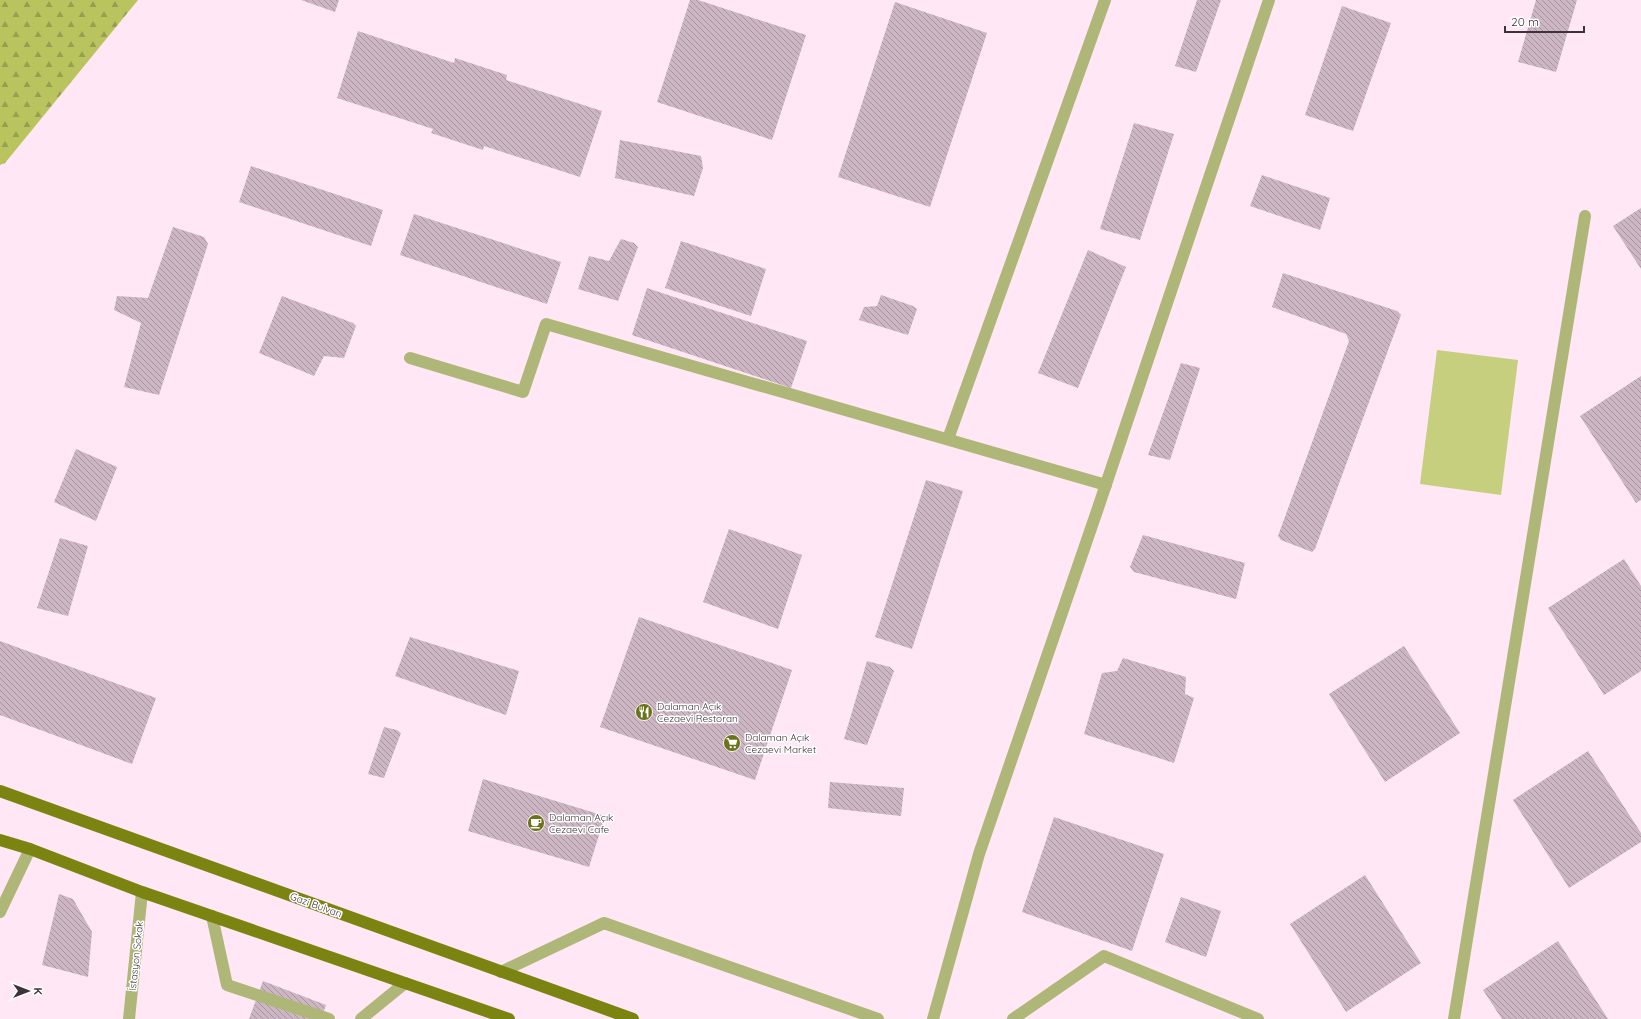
<svg xmlns="http://www.w3.org/2000/svg" width="1641" height="1019" font-family="Quicksand,sans-serif">
<defs>
<pattern id="forest-firs" width="22" height="20" patternUnits="userSpaceOnUse"><rect width="22" height="20" fill="#b9c45e"/><path d="M5 1l3.5 6h-7zM16 11l3.5 6h-7z" fill="#98a04f"/></pattern>
<pattern id="building-back-hatch" width="6" height="6" patternUnits="userSpaceOnUse"><rect width="6" height="6" fill="#cdb6c3"/><path d="M-1 5l2 2M0 0l6 6M5-1l2 2" fill="none" stroke="#a8959f"/></pattern>
</defs>
<rect width="100%" height="100%" fill="#ffe7f5"/>
<path fill="#c5cf7e" d="M 1437,350 L 1518,360 L 1501,495 L 1420,484 Z"/>
<path fill="url(#forest-firs)" d="M 0,0 L 138,0 L 5,163 L 0,165 Z"/>
<g fill="url(#building-back-hatch)">
<path d="M 301,0 L 339,0 L 335,12 Z"/>
<path d="M 690,0 L 698,0 L 806,35 L 772,140 L 657,102 Z"/>
<path d="M 1197,0 L 1221,0 L 1196,72 L 1175,66 Z"/>
<path d="M 1536,0 L 1577,0 L 1556,72 L 1518,62 Z"/>
<path d="M 895,2 L 987,33 L 930,207 L 838,177 Z"/>
<path d="M 1342,6 L 1391,23 L 1353,131 L 1305,115 Z"/>
<path d="M 358,31 L 454,63 L 455,58 L 507,75 L 506,80 L 602,111 L 580,177 L 484,146 L 483,150 L 431,133 L 433,129 L 337,98 Z"/>
<path d="M 1134,123 L 1174,134 L 1140,240 L 1100,229 Z"/>
<path d="M 620,140 L 701,156 L 703,168 L 694,196 L 615,178 Z"/>
<path d="M 251,166 L 383,210 L 371,246 L 239,202 Z"/>
<path d="M 1262,175 L 1330,198 L 1320,230 L 1250,206 Z"/>
<path d="M 1641,208 L 1641,269 L 1613,226 Z"/>
<path d="M 414,214 L 561,262 L 547,304 L 400,255 Z"/>
<path d="M 173,227 L 204,237 L 208,244 L 159,395 L 124,387 L 141,323 L 114,310 L 117,296 L 148,298 Z"/>
<path d="M 621,239 L 634,243 L 638,247 L 618,301 L 578,289 L 589,256 L 609,261 Z"/>
<path d="M 681,241 L 766,269 L 751,316 L 665,288 Z"/>
<path d="M 1088,250 L 1126,267 L 1078,388 L 1038,373 Z"/>
<path d="M 1283,273 L 1397,311 L 1401,315 L 1315,549 L 1312,552 L 1281,540 L 1278,536 L 1349,341 L 1346,334 L 1272,307 Z"/>
<path d="M 647,288 L 807,341 L 791,388 L 632,335 Z"/>
<path d="M 881,295 L 913,306 L 917,309 L 908,335 L 859,320 L 864,307 L 877,306 Z"/>
<path d="M 282,296 L 353,323 L 356,326 L 344,358 L 324,356 L 314,376 L 259,353 Z"/>
<path d="M 1181,363 L 1200,368 L 1170,460 L 1148,455 Z"/>
<path d="M 1641,376 L 1641,500 L 1636,503 L 1580,416 Z"/>
<path d="M 76,449 L 117,467 L 96,521 L 54,502 Z"/>
<path d="M 926,480 L 963,491 L 912,649 L 875,637 Z"/>
<path d="M 729,529 L 802,555 L 778,629 L 703,602 Z"/>
<path d="M 1143,535 L 1245,563 L 1236,599 L 1134,572 L 1130,567 Z"/>
<path d="M 60,538 L 88,546 L 68,616 L 37,608 Z"/>
<path d="M 1624,559 L 1641,586 L 1641,671 L 1604,695 L 1548,608 Z"/>
<path d="M 639,617 L 792,670 L 755,780 L 600,727 Z"/>
<path d="M 410,637 L 519,671 L 506,715 L 395,676 Z"/>
<path d="M 0,641 L 156,698 L 132,764 L 0,715 Z"/>
<path d="M 1404,646 L 1460,733 L 1385,782 L 1329,694 Z"/>
<path d="M 1123,658 L 1186,677 L 1185,694 L 1194,698 L 1174,763 L 1084,734 L 1102,673 L 1117,671 Z"/>
<path d="M 867,661 L 890,667 L 894,671 L 867,745 L 844,739 Z"/>
<path d="M 384,727 L 397,730 L 401,733 L 384,778 L 368,774 Z"/>
<path d="M 1588,751 L 1641,833 L 1641,842 L 1569,888 L 1513,800 Z"/>
<path d="M 483,779 L 605,816 L 589,867 L 468,831 Z"/>
<path d="M 830,782 L 904,788 L 901,816 L 828,808 Z"/>
<path d="M 1054,817 L 1164,854 L 1132,951 L 1022,912 Z"/>
<path d="M 1365,875 L 1421,963 L 1346,1012 L 1290,924 Z"/>
<path d="M 59,894 L 73,899 L 92,932 L 88,977 L 42,965 Z"/>
<path d="M 1181,897 L 1221,911 L 1206,957 L 1165,942 Z"/>
<path d="M 1558,941 L 1608,1019 L 1502,1019 L 1483,990 Z"/>
<path d="M 263,981 L 326,1005 L 321,1019 L 249,1019 Z"/>
</g>
<g fill="none" stroke-linecap="round" stroke-linejoin="round">
<g stroke="#afb778" stroke-width="12">
<path d="M 212,916 L 227,985 L 329,1019"/>
<path d="M 501,972 L 604,923 L 878,1019"/>
<path d="M 361,1019 L 405,983"/>
<path d="M 933,1019 L 979,854 L 1098,508 L 1269,0"/>
</g>
<g stroke="#afb778" stroke-width="12">
<path d="M 410,358 L 523,392 L 546,324 L 1106,485"/>
<path d="M 948,439 L 1105,0"/>
<path d="M 0,912 L 30,849"/>
<path d="M 129,1019 L 142,892"/>
<path d="M 1013,1019 L 1104,956 L 1258,1019"/>
<path d="M 1454,1019 L 1585,216"/>
</g>
<g stroke="#7b8411" stroke-width="12">
<path d="M 0,791 L 633,1019"/>
<path d="M 0,840 L 30,849 L 142,892 L 509,1019"/>
</g>
</g>
<defs>
<g id="restaurant-disc" transform="scale(0.9)"><circle r="9.5" fill="#6b731b" stroke="#fff"/><path d="M-5-6h1v4h1v-4h1v4h1v-4h1v5L-1.5 .5V6h-2V.5L-5-1ZM5-6V6H3V1.5H1.5Q1.5-4 5-6Z" fill="#fff"/></g>
<g id="supermarket-disc" transform="scale(0.9)"><circle r="9.5" fill="#6b731b" stroke="#fff"/><path d="M-6-5.5h2.5l.6 2H6L4.5 2H-2.5L-4.4-4H-6ZM-1.5 3.2a1.3 1.3 0 1 0 .1 0ZM3 3.2a1.3 1.3 0 1 0 .1 0Z" fill="#fff"/></g>
<g id="cafe-disc" transform="scale(0.9)"><circle r="9.5" fill="#6b731b" stroke="#fff"/><path d="M-5.5-4.5H6V0H3Q3 3.5 0 3.5H-2.5Q-5.5 3.5-5.5 0ZM3-3.2v2h1.7v-2ZM-6 4.5H4V6H-6Z" fill="#fff"/></g>
</defs>
<g fill-rule="evenodd">
<use href="#restaurant-disc" x="644" y="712"/>
<use href="#supermarket-disc" x="732" y="743"/>
<use href="#cafe-disc" x="536" y="823"/>
</g>
<g text-anchor="middle" dominant-baseline="central" stroke-width="3" stroke-linejoin="round" paint-order="stroke">
<g font-size="10" fill="#3c3339" stroke="#fff" text-anchor="start">
<text x="657" y="706">Dalaman Açık<tspan x="657" dy="12">Cezaevi Restoran</tspan></text>
<text x="745" y="737">Dalaman Açık<tspan x="745" dy="12">Cezaevi Market</tspan></text>
<text x="549" y="817">Dalaman Açık<tspan x="549" dy="12">Cezaevi Cafe</tspan></text>
</g>
<g font-size="10" fill="#3c3339" stroke="#fff">
<text transform="translate(316 905) rotate(20)">Gazi Bulvarı</text>
<text transform="translate(136 956) rotate(-84)">İstasyon Sokak</text>
</g>
</g>
<g transform="translate(28 991) rotate(90)" stroke="#ffffff" stroke-width="3" paint-order="stroke">
<path d="M0-3L7 15L0 10L-7 15Z" fill="#3c3339"/>
<text y="-6" font-size="11" font-weight="bold" text-anchor="middle" fill="#3c3339">K</text>
</g>
<path d="M1505 26v6h79v-6" fill="none" stroke="#3c3339" stroke-width="2"/>
<text x="1511" y="26" font-size="12" fill="#3c3339" stroke="#ffffff" stroke-width="3" paint-order="stroke">20 m</text>
</svg>
